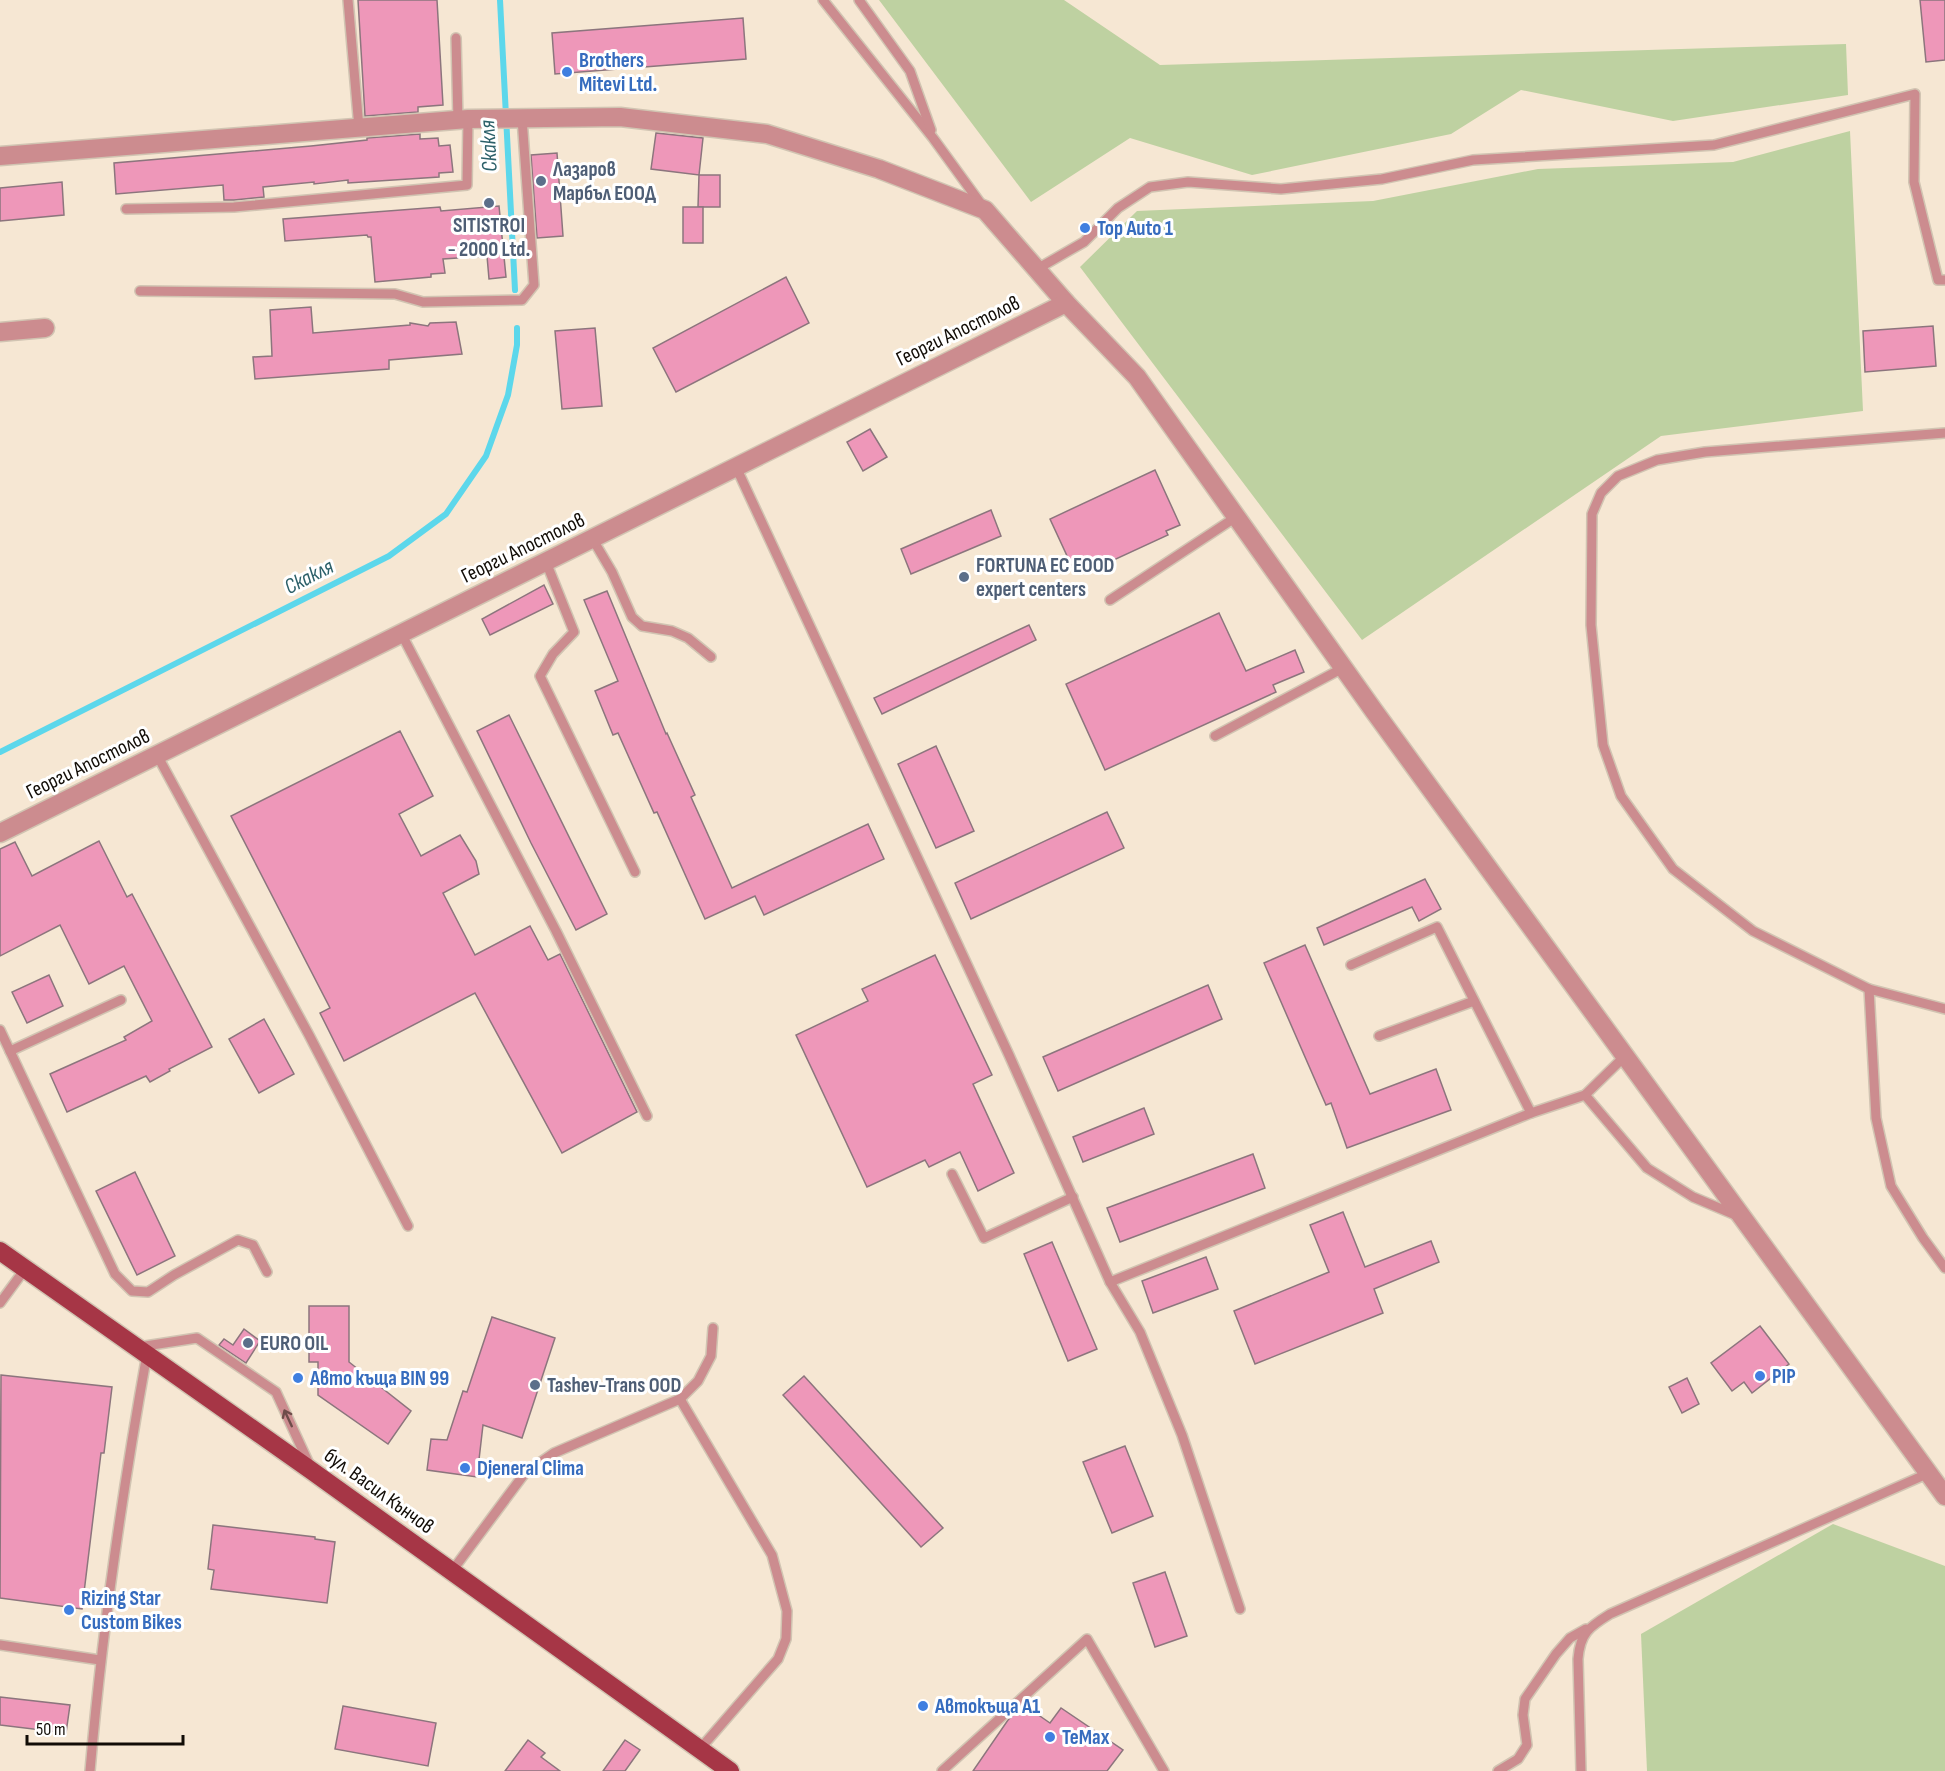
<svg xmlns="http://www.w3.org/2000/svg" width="1945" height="1771" font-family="'Sofia Sans Condensed',sans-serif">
<rect width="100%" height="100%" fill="#f6e7d3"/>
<g fill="#bed1a1">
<path d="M 879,0 L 1064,0 L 1160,65 L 1846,44 L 1848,95 L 1673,121 L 1521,90 L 1451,134 L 1252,175 L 1130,138 L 1031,202 Z"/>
<path d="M 1850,131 L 1863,411 L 1661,436 L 1362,640 L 1080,267 L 1137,211 L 1373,201 L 1538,169 L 1733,162 Z"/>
<path d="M 1833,1524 L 1945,1566 L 1945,1771 L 1647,1771 L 1641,1634 Z"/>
</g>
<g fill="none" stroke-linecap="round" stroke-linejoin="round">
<g stroke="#5cd7eb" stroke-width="6">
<path d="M 500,0 L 515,290"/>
<path d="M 0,752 L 389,556 L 446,514 L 486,456 L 508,395 L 517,345 L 517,328"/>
</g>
</g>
<g fill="#ee97b9" stroke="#8c757d" stroke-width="1.5">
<path d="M 358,0 L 437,0 L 443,105 L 418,107 L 418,112 L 365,116 Z"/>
<path d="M 1920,0 L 1945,0 L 1945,60 L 1926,62 Z"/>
<path d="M 743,18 L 746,59 L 555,74 L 552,33 Z"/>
<path d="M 656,133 L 703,138 L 699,175 L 651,169 Z"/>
<path d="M 420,134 L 420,139 L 438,138 L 439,146 L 450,145 L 453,172 L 439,173 L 439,177 L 348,183 L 348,180 L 314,184 L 314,182 L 263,187 L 264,197 L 234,200 L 224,200 L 223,185 L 116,194 L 114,163 L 311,146 L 367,140 L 367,138 Z"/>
<path d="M 557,153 L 563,236 L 537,238 L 531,155 Z"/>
<path d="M 699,175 L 720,175 L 720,207 L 698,207 Z"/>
<path d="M 62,182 L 64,215 L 0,221 L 0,188 Z"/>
<path d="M 499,206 L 506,277 L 489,279 L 487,256 L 443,259 L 445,273 L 431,274 L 431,277 L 375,282 L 371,237 L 368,237 L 367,235 L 285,241 L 283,219 L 440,207 L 441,211 Z"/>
<rect x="683" y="207" width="20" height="36"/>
<path d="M 786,277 L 809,323 L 676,392 L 653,348 Z"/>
<path d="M 311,307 L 313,333 L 410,325 L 410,323 L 428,326 L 430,323 L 456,322 L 462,354 L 389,360 L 389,369 L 255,379 L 253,357 L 272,356 L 270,310 Z"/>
<path d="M 1933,326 L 1936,366 L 1865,372 L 1863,331 Z"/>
<path d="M 595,328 L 602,406 L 562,409 L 555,331 Z"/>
<path d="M 870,429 L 887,457 L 863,471 L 847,442 Z"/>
<path d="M 1155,470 L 1180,525 L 1166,531 L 1168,535 L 1090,571 L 1089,567 L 1075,573 L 1050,519 Z"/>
<path d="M 991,510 L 1001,536 L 911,574 L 901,549 Z"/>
<path d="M 544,585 L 553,604 L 490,635 L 482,619 Z"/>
<path d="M 607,591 L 666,734 L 667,733 L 695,795 L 691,797 L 732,888 L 868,824 L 884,859 L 764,915 L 755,896 L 705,919 L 657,812 L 654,813 L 618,733 L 613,735 L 595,691 L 618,681 L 584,600 Z"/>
<path d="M 1219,613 L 1246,671 L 1295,650 L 1304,672 L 1273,685 L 1276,692 L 1105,770 L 1066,684 Z"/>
<path d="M 1029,625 L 1036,640 L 882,714 L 874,698 Z"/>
<path d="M 509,715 L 607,914 L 576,930 L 531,843 L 477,731 Z"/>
<path d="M 400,731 L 433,796 L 399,814 L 421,856 L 460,835 L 476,861 L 479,874 L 443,893 L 475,955 L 530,926 L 548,960 L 560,954 L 637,1112 L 562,1153 L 475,993 L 344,1061 L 320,1013 L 330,1008 L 231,816 Z"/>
<path d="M 936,746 L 974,831 L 936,848 L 898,764 Z"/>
<path d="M 1107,812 L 1124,848 L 971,919 L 955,883 Z"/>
<path d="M 99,841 L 127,897 L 132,894 L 212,1047 L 169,1069 L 170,1071 L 150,1082 L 146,1076 L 67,1112 L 50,1074 L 126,1040 L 124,1037 L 152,1021 L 124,966 L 89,984 L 60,925 L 0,956 L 0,849 L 15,842 L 32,876 Z"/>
<path d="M 1425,879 L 1441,909 L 1419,921 L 1412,907 L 1324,945 L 1317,928 Z"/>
<path d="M 1305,945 L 1370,1094 L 1436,1069 L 1451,1110 L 1347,1148 L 1331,1103 L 1326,1105 L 1264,963 Z"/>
<path d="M 935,955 L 992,1075 L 973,1084 L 1014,1173 L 978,1191 L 960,1152 L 929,1167 L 925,1160 L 867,1187 L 796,1035 L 868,1001 L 862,989 Z"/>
<path d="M 49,975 L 63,1006 L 27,1023 L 12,992 Z"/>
<path d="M 1208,985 L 1222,1019 L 1058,1091 L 1043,1057 Z"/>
<path d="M 264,1019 L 294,1074 L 259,1093 L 229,1039 Z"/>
<path d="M 1144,1108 L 1154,1134 L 1083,1162 L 1073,1137 Z"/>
<path d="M 1253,1154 L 1265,1188 L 1120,1242 L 1107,1208 Z"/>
<path d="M 135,1172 L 175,1256 L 137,1275 L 96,1191 Z"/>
<path d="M 1343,1212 L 1365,1267 L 1431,1241 L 1439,1262 L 1374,1289 L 1383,1313 L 1255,1364 L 1234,1311 L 1329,1272 L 1310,1225 Z"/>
<path d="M 1052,1242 L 1097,1349 L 1068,1361 L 1024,1254 Z"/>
<path d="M 1206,1257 L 1218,1289 L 1153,1313 L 1142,1281 Z"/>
<path d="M 309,1306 L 349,1306 L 349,1362 L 411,1411 L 388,1444 L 318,1395 L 318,1362 L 309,1362 Z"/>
<path d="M 492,1317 L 555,1338 L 522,1438 L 483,1425 L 477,1477 L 427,1470 L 431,1439 L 447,1440 L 463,1391 L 467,1392 Z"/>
<path d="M 1760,1326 L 1789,1364 L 1752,1393 L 1744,1382 L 1732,1391 L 1711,1363 Z"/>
<path d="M 244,1329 L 260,1341 L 246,1363 L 219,1345 L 224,1339 L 233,1345 Z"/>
<path d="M 1,1375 L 112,1387 L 104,1453 L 101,1453 L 82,1609 L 0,1598 Z"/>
<path d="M 804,1376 L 943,1528 L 921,1547 L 783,1395 Z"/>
<path d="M 1687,1378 L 1699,1404 L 1682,1413 L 1669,1387 Z"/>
<path d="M 1125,1446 L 1153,1516 L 1112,1533 L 1083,1462 Z"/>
<path d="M 213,1525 L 315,1537 L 315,1539 L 335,1542 L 327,1603 L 211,1589 L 214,1570 L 208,1569 Z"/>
<path d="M 1165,1572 L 1187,1636 L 1155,1647 L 1133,1583 Z"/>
<path d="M 0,1697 L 70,1705 L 66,1733 L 0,1725 Z"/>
<path d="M 1024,1705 L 1050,1723 L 1061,1708 L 1123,1750 L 1107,1771 L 973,1771 L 1008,1720 Z"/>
<path d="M 343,1706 L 436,1723 L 428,1766 L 335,1749 Z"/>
<path d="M 528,1740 L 545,1753 L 541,1757 L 560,1771 L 505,1771 Z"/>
<path d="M 625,1740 L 640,1750 L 625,1771 L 603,1771 Z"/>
</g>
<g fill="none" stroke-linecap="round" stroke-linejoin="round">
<g stroke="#d1c4b2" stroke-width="12">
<g id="service">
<path d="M 348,0 L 359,128"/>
<path d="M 823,0 L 933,138 L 981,204"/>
<path d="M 859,0 L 910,71 L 931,130"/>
<path d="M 456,38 L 458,121"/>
<path d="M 126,209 L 234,207 L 467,185 L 468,119"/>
<path d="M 1037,269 L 1084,242 L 1118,208 L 1150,187 L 1188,182 L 1281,189 L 1382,179 L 1473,160 L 1714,145 L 1915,94 L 1914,182 L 1938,280 L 1945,280"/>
<path d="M 140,291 L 395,294 L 423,302 L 522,300 L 534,285 L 522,118"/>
<path d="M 1945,433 L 1705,452 L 1657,460 L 1618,476 L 1601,493 L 1592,514 L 1591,625 L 1603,745 L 1621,796 L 1673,869 L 1753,931 L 1869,989 L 1945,1009"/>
<path d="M 736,467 L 1009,1055 L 1110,1282 L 1140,1332 L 1182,1435 L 1240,1609"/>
<path d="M 592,538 L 612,572 L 632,617 L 642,626 L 672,631 L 688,638 L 711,657"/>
<path d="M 546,562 L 574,632 L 553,654 L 540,676 L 635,872"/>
<path d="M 1110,600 L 1236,517"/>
<path d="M 401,633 L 556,931 L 647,1116"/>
<path d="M 1215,736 L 1343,668"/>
<path d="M 157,755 L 309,1035 L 408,1226"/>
<path d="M 1351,965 L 1437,927 L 1531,1113"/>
<path d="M 1869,989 L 1876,1118 L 1891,1186 L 1923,1238 L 1945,1268"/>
<path d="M 0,1030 L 115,1274 L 132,1291 L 148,1292 L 174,1275 L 238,1240 L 253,1245 L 267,1272"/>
<path d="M 1379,1036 L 1474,1001"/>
<path d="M 10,1051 L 121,1000"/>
<path d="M 1585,1095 L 1647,1168 L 1693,1197 L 1738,1216"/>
<path d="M 952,1174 L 984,1238 L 1073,1197"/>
<path d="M 1110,1282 L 1531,1113 L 1585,1095 L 1625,1056"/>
<path d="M 0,1303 L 25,1269"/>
<path d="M 139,1347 L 197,1338 L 276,1392 L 310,1466"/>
<path d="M 680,1399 L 772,1555 L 787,1611 L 786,1639 L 778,1659 L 700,1749"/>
<path d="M 452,1571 L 525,1473 L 554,1453 L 680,1399 L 698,1381 L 711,1356 L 713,1328"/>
<path d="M 0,1645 L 100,1660"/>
<path d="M 90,1771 C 102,1631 122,1493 147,1354"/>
<path d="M 942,1771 L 1087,1639 L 1164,1771"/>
<path d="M 1498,1771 L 1518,1759 L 1527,1745 L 1523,1715 L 1525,1699 L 1556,1654 L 1570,1638 L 1586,1629"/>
<path d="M 1581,1771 L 1578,1659 C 1580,1633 1589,1627 1610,1614 L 1929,1473"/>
</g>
</g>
<g stroke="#d1c4b2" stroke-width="21">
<g id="minor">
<path d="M 0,156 L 468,119 L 620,117 L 767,134 L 879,169 L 985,210 L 1066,303 L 1137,377 L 1374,711 L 1945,1496"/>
<path d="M 0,332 L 45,328"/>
<path d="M 0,833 L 1066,303"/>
</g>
</g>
<g stroke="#d1c4b2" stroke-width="21">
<path id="primary" d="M 0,1251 L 312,1471 L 730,1771"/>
</g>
<use href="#service" stroke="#cc8c8f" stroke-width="9"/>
<use href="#minor" stroke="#cc8c8f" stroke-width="18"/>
<use href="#primary" stroke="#a63646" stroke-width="18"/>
</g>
<defs><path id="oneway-shaft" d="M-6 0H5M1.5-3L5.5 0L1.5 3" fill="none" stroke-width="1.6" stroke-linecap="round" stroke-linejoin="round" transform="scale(1.5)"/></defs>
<use stroke="#6e4c4a" href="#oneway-shaft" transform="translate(288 1418) rotate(-115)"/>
<g fill="#3f7fe0" stroke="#fff" stroke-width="2">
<circle cx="567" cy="72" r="6"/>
<circle cx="1085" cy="228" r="6"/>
<circle cx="1760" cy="1376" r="6"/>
<circle cx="298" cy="1378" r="6"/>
<circle cx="465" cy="1468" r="6"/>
<circle cx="69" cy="1610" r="6"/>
<circle cx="923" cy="1706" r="6"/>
<circle cx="1050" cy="1737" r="6"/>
</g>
<g fill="#5c6f8a" stroke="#fff" stroke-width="2">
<circle cx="541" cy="181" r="6"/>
<circle cx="489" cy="203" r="6"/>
<circle cx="964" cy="577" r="6"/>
<circle cx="248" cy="1343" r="6"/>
<circle cx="535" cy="1385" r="6"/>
</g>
<g text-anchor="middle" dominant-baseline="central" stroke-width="6" stroke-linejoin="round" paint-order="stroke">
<g font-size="21" font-weight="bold" fill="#366cbe" stroke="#fff" text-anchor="start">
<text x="579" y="60">Brothers<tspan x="579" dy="24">Mitevi Ltd.</tspan></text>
<text x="1097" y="228">Top Auto 1</text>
<text x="1772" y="1376">PIP</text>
<text x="310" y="1378">Авто къща BIN 99</text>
<text x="477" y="1468">Djeneral Clima</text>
<text x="81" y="1598">Rizing Star<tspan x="81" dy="24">Custom Bikes</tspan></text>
<text x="935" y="1706">Автокъща А1</text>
<text x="1062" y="1737">TeMax</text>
</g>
<g font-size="21" font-weight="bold" fill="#4e5e75" stroke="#fff" text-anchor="start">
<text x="553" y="169">Лазаров<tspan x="553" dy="24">Марбъл ЕООД</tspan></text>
<text x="489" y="225" text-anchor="middle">SITISTROI<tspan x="489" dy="24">- 2000 Ltd.</tspan></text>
<text x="976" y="565">FORTUNA EC EOOD<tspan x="976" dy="24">expert centers</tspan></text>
<text x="260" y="1343">EURO OIL</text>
<text x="547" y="1385">Tashev-Trans OOD</text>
</g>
<g font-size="21" fill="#110c06" stroke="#fff">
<text transform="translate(958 331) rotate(-26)">Георги Апостолов</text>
<text transform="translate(523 548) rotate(-26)">Георги Апостолов</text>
<text transform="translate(88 764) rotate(-26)">Георги Апостолов</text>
<text transform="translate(379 1491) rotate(36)">бул. Васил Кънчов</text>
</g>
<g font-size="22" font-style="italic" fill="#2c6069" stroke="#fff">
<text transform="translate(489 146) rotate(-93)">Скакля</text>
<text transform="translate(309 577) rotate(-27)">Скакля</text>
</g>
</g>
<path d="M27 1735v9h156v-9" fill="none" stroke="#110c06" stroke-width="3"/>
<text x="36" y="1735" font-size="18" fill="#110c06" stroke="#ffffff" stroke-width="4.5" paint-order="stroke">50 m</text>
</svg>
